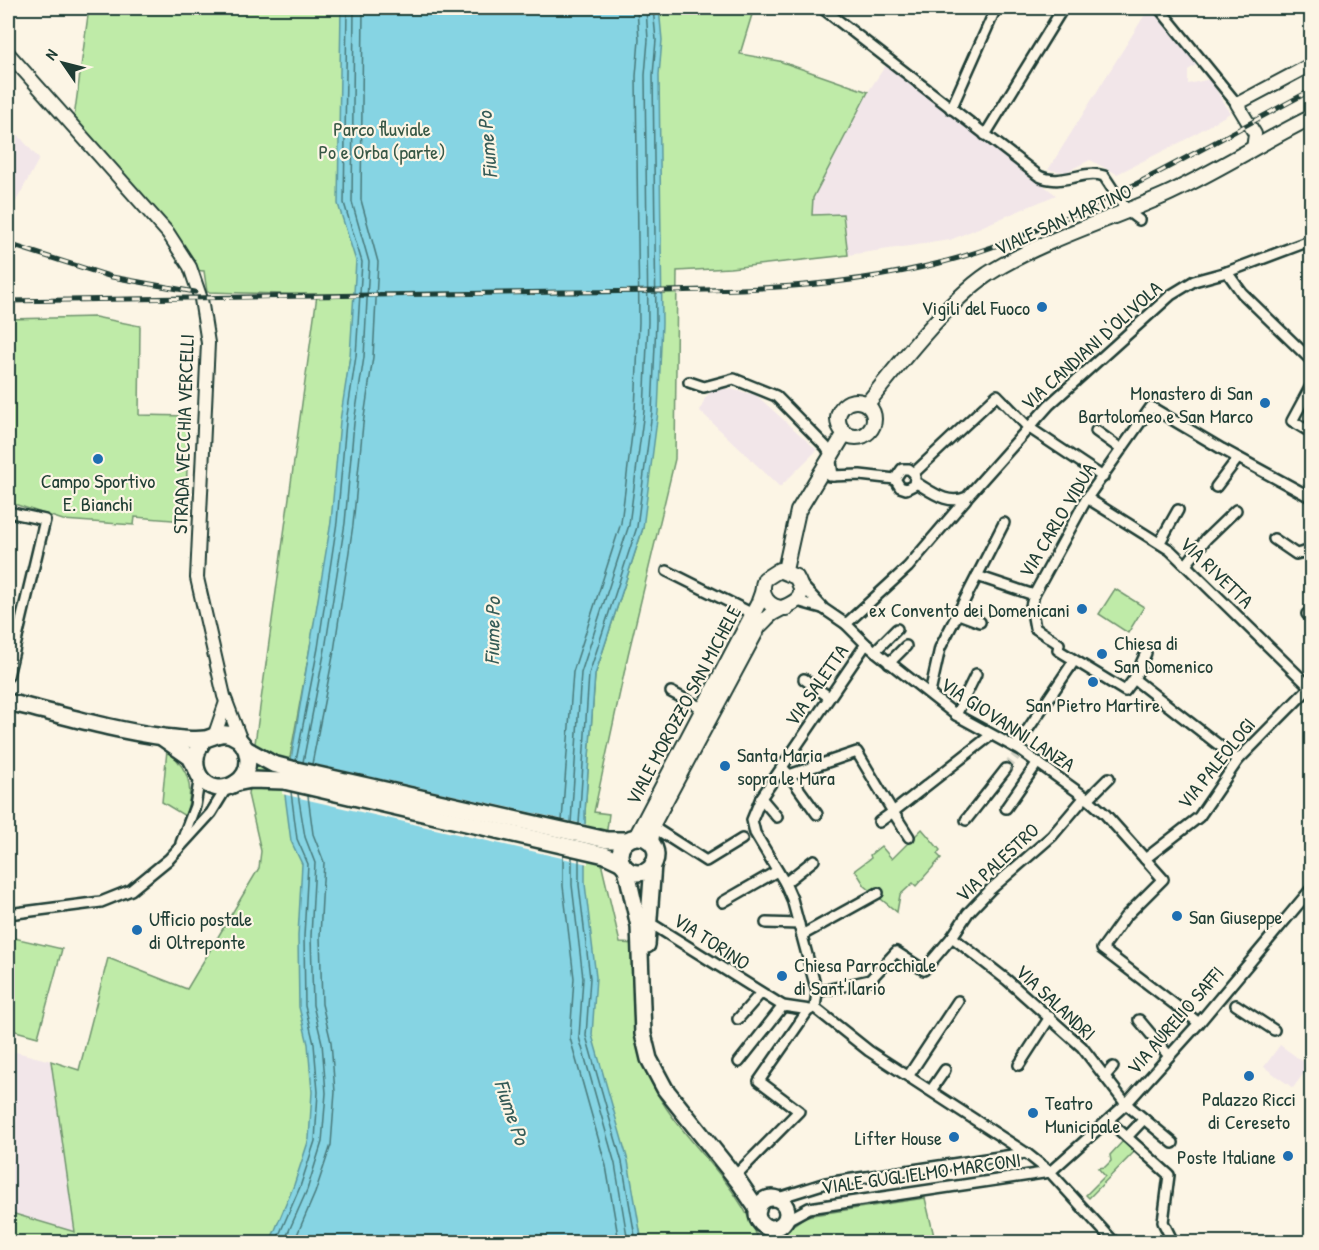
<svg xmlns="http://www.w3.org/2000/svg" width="1319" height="1250" font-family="'Patrick Hand',sans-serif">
<rect width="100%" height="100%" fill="#fcf5e5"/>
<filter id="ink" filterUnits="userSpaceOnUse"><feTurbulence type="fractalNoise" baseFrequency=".0167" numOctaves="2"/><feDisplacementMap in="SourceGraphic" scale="12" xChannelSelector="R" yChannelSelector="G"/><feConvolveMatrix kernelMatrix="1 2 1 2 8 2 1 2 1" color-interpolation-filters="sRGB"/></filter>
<g filter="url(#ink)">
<g fill="#f2e6e9">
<path d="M 1149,8 L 1155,8 L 1199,63 L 1188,70 L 1188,84 L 1210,79 L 1230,113 L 1183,141 L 1117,174 L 1090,160 L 1066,172 L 1048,170 Z"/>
<path d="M 886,65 L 1056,195 L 950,240 L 848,255 L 843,215 L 812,215 L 813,198 L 868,92 Z"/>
<path d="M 13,129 L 39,159 L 8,216 L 8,133 Z"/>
<path d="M 714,389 L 730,389 L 756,395 L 817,450 L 780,487 L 700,411 L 705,398 Z"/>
<path d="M 1280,1045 L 1309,1066 L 1293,1088 L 1264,1067 Z"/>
<path d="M 8,1050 L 51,1061 L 75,1233 L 8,1212 Z"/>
</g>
<g fill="#bfeba8" stroke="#6f946e" stroke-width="1.5" fill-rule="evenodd">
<path d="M 89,8 L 754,8 L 740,54 L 779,61 L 868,92 L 813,198 L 812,215 L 843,214 L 848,255 L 730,268 L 677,271 L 675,459 L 628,655 L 594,812 L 609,814 L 602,867 L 620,943 L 638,944 C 637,982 631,1026 643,1062 C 665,1131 737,1173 759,1242 L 8,1242 L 8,1212 L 75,1232 L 51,1061 L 79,1070 L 108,958 L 187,989 L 259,868 L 261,851 L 248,794 L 317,295 L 207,292 L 204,271 L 191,270 L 74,118 ZM 350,356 L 643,528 L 595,675 L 585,812 L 585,864 L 290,757 C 304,679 319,602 331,524 C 340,468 342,412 350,356 Z"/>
<path d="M 95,317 L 140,326 L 139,415 L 189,416 L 185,521 L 135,517 L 134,525 L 63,520 L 8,502 L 8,319 Z"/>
<path d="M 1115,589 L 1144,607 L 1128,633 L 1099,614 Z"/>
<path d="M 167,750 C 189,769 195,788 185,816 L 162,802 Z"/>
<path d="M 922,829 L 940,850 L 937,854 L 941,858 L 916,886 L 913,883 L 900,895 L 897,912 L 865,886 L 855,870 L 871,858 L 870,855 L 881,846 L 892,859 Z"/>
<path d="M 14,925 L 14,938 L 62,949 L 38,1037 L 8,1029 L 8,926 Z"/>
<path d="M 1124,1140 L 1136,1150 L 1089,1198 L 1086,1195 L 1105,1176 L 1098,1168 L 1105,1167 L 1111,1161 L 1110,1155 Z"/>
<path d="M 925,1198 L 934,1236 L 928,1242 L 783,1242 L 788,1229 L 806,1216 Z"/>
</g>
<path fill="#86d4e3" stroke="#5d989d" stroke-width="1.5" d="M 341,8 L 659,8 L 662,40 L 659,75 L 662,323 L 658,412 L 643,528 L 595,675 L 585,812 L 585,884 L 596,977 L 592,1035 L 628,1161 L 642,1242 L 270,1242 L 294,1185 L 309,1139 L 312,1092 L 308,1044 L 299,1007 L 298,936 L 302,864 L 291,841 L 285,795 L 331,522 L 340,421 L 350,356 L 356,261 L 338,204 Z"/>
<path fill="#fcf5e5" d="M 287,758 L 588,825 L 588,864 L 282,794 Z"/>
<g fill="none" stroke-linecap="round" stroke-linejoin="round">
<g stroke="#48797a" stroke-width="1.5">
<path d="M 296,761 L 318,648 L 337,522 L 346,422 L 356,356 L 362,262 L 344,203 L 347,8"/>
<path d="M 303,762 L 325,649 L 345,523 L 354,423 L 364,357 L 369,262 L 352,202 L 354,8"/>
<path d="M 312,764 L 334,651 L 353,525 L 363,424 L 373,357 L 378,262 L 361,200 L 363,8"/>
<path d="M 562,821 L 573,672 L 621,523 L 635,410 L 639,322 L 636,76 L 639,40 L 637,8"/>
<path d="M 571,823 L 581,673 L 629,525 L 644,411 L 648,322 L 645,75 L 648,40 L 646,8"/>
<path d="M 579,824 L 589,674 L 637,527 L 652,412 L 656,322 L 653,75 L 656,40 L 653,8"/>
<path d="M 563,854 L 563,886 L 574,978 L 570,1038 L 606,1166 L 619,1242"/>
<path d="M 572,857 L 572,885 L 583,978 L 579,1037 L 615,1164 L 628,1242"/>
<path d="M 579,858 L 579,885 L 590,978 L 586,1036 L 622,1162 L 636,1242"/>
<path d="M 276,1242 L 300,1187 L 315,1141 L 318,1092 L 314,1044 L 305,1006 L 304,936 L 308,864 L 297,839 L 291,792"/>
<path d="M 284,1242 L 307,1190 L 322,1142 L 326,1093 L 322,1043 L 313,1005 L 311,936 L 315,863 L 305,837 L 298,794"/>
<path d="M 294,1242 L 315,1193 L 331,1145 L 335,1092 L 331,1042 L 322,1004 L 320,936 L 324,862 L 313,834 L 308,796"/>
</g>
<g stroke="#d0d0c2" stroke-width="9" stroke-dasharray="9 4.5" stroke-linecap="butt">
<path d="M 1006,769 L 1016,756"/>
<path d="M 742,839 L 750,835"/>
<path d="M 1222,995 L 1236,1005"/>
</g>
<g stroke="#1f3d34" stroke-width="14">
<g id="minor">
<path d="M 822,8 L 1039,176 C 1062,187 1082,169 1104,176 L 1127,211 L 1139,220"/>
<path d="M 1159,8 L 1237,104"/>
<path d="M 951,109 L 996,8"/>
<path d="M 985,135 L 1063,8"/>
<path d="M 1227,272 L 1242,293 L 1312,361"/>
<path d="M 689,382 L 704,387 L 734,379 L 776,396 L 826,447 L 830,454 L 833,476"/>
<path d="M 1312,384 L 1292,421 L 1312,433"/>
<path d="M 1096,431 L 1121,449"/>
<path d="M 914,473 L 997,395 L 1028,427 L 1103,477"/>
<path d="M 829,476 L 860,475 L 895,479"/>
<path d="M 895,479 L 900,487 L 906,489 L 914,485 L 915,477"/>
<path d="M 895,479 L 902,469 L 909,469 L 914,473"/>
<path d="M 915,482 C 932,492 948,506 967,497 L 1049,405 L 1171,295 L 1194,281 L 1227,272 L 1312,240"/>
<path d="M 1216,487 L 1238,458"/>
<path d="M 1087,498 L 1170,550 L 1310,687"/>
<path d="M 8,512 L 45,520 L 8,676"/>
<path d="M 1274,539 L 1296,554 L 1312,550"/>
<path d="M 1160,542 L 1178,510"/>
<path d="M 1186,565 L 1206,539 L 1236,510"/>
<path d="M 667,571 L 753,614"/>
<path d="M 977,576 L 1004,523"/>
<path d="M 801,584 L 824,609 L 846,624 L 866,644 L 956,715 L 1020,750 L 1088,799 L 1105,814 L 1163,879 L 1125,917 L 1102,949 L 1199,1023"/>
<path d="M 797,601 L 822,608"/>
<path d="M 956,613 L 980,622"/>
<path d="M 1307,614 L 1312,612"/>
<path d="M 846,624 L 908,567 L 966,499"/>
<path d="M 875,651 L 897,629"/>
<path d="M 889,663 L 906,646"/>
<path d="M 804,679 L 829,697"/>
<path d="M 1134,679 L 1146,653"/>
<path d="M 671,692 L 702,708"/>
<path d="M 930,693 L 940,648 L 977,576 L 1034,595"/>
<path d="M 956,715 L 976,674"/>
<path d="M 1016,747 L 1074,661"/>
<path d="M 1238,760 L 1134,679 L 1125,691 L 1058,650 L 1059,644 L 1035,628 L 1031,606 L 1034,595 L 1087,498 L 1151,407 L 1222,449 L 1312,498"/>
<path d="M 782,767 L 789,775 L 857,752 L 893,812 L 991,735"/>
<path d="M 789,775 L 817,814"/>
<path d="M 761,798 L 777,817"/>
<path d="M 1088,799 L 1109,778"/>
<path d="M 1006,808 L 1038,762"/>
<path d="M 966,820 L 1006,769"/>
<path d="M 879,822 L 893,812 L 909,837"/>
<path d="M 653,827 L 706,861 L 742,839"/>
<path d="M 181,843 L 195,806 L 200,776"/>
<path d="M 1145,859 L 1199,817 L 1238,760 L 1312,685"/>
<path d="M 785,883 L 814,860"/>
<path d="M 723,902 L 777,871"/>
<path d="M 8,914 L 101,902 L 131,890 L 169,859 L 211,813 L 227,787"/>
<path d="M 766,923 L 799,924"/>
<path d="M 655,926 L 783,1006 L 810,1010"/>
<path d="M 802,935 L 878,893"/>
<path d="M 952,937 L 1007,980 L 1082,1047 L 1126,1104 L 1173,1143"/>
<path d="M 817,992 L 870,980 L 896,952 L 924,970 L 952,937 L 968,913 L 991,889 L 1052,836 L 1085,797"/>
<path d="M 1236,1005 L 1274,1030"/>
<path d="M 815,1008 L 817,992 L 792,899 L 785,883 L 755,833 L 752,820 L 761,798 L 866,644"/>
<path d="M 815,1008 L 869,1051 L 1026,1153 L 1050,1172 L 1114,1242"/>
<path d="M 738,1019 L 760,994"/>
<path d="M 1139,1020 L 1169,1056"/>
<path d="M 739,1062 L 783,1006"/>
<path d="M 1019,1065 L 1050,1017"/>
<path d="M 909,1075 L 958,1001"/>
<path d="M 1105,1076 L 1113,1067"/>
<path d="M 932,1089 L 945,1070"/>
<path d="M 1109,1121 L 1169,1175 L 1163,1222 L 1173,1242"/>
<path d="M 1127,1137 L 1144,1119"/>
<path d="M 1050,1172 L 1126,1104 L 1199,1023 L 1312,888"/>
<path d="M 735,1176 L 799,1111 L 759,1081 L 807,1012"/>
<path d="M 775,1199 L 826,1183 L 1026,1153"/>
<path d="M 785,1221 L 809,1208 L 1050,1172"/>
</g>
</g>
<g stroke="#1f3d34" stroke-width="16">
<g id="tertiary">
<path d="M 8,53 L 168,233 L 190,267 L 201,299 L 208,343 L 197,578 L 224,696 L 241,741"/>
<path d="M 1253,149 L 1255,134 L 1237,104 L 1312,64"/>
<path d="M 215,734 L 226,702"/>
</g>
</g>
<g stroke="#1f3d34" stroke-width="18">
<g id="secondary">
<circle cx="856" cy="419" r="18"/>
<path d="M 867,404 C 897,366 949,300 988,274 C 1040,241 1106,221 1163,196 C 1214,173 1261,142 1312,117"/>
<path d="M 785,570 L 798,511 L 845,433"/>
<path d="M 636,837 L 758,604 L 763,590"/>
<path d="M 651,842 L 654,822 L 759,626 C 764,622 768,616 773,613 C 789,603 811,602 796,577 L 779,570 L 765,579 C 758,595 769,609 786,608"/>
</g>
</g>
<g stroke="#1f3d34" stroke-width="20">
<g id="primary">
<path d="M 8,702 C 59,714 112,730 164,737 C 176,738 192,741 205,739 C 214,737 221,731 231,735 C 251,743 254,771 236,783 C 208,801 181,767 205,739"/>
<path d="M 163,738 L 190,757 L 196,768"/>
<path d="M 246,749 L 273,764 L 292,769 L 607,840 L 628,840"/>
<path d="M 236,783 L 251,780 L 284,781 L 605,855 L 622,863"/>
<circle cx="638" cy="855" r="18"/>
<path d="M 626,868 L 639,926 L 643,1034 L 649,1059 L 665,1089 L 739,1182 L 758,1210"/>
<path d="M 647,945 L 653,864"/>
<circle cx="772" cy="1213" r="15"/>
</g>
</g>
<use href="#minor" stroke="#fcf5e5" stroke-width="9"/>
<use href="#tertiary" stroke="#fcf5e5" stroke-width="12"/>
<use href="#secondary" stroke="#fcf5e5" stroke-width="14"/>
<use href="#primary" stroke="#fcf5e5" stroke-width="15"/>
<g stroke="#1f3d34" stroke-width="5">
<g id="rail">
<path d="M 8,244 L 112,277 L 195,292"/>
<path d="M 8,301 C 192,298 377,296 562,292 C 693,290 830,295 958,258 C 1083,221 1197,150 1312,90"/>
</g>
</g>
<use href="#rail" stroke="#fcf5e5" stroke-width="3" stroke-dasharray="9" stroke-linecap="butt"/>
</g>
</g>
<g fill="#1f6fb2" stroke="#fcf5e5" stroke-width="2">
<circle cx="1042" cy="307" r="6"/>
<circle cx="1265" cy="403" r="6"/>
<circle cx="98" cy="459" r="6"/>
<circle cx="1082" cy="609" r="6"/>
<circle cx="1102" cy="654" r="6"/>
<circle cx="1093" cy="682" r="6"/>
<circle cx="725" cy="766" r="6"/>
<circle cx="1177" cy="916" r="6"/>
<circle cx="137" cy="930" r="6"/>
<circle cx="782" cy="976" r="6"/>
<circle cx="1249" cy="1076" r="6"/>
<circle cx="1033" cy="1113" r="6"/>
<circle cx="954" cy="1137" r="6"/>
<circle cx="1288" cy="1156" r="6"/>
</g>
<g text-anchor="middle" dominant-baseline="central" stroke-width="4.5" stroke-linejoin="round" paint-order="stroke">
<g font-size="20" fill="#375745" stroke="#fcf5e5">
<text x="382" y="128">Parco fluviale<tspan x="382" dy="23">Po e Orba (parte)</tspan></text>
</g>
<g font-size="20" fill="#1f3d34" stroke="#fcf5e5">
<text transform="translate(1063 219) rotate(-24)">VIALE SAN MARTINO</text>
<text transform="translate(1091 345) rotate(-42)">VIA CANDIANI D'OLIVOLA</text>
<text transform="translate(183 434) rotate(-88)">STRADA VECCHIA VERCELLI</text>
<text transform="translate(1057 520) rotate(-59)">VIA CARLO VIDUA</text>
<text transform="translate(1217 572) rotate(44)">VIA RIVETTA</text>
<text transform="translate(816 685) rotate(-55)">VIA SALETTA</text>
<text transform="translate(683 705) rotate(-62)">VIALE MOROZZO SAN MICHELE</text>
<text transform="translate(1008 724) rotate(33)">VIA GIOVANNI LANZA</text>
<text transform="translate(1216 763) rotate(-51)">VIA PALEOLOGI</text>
<text transform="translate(997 862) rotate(-43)">VIA PALESTRO</text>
<text transform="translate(712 941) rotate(33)">VIA TORINO</text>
<text transform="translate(1056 1002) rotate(43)">VIA SALANDRI</text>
<text transform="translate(1175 1020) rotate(-49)">VIA AURELIO SAFFI</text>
<text transform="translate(921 1173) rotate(-8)">VIALE GUGLIELMO MARCONI</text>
</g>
<g font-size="20" fill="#1f3d34" stroke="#fcf5e5" text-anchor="start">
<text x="1030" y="307" text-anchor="end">Vigili del Fuoco</text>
<text x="1253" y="392" text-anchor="end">Monastero di San<tspan x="1253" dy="23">Bartolomeo e San Marco</tspan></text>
<text x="98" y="480" text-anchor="middle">Campo Sportivo<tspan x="98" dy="23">E. Bianchi</tspan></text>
<text x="1070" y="609" text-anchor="end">ex Convento dei Domenicani</text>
<text x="1114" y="642">Chiesa di<tspan x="1114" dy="23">San Domenico</tspan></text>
<text x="1093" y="704" text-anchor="middle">San Pietro Martire</text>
<text x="737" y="754">Santa Maria<tspan x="737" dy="23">sopra le Mura</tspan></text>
<text x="1189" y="916">San Giuseppe</text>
<text x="149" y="918">Ufficio postale<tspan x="149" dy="23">di Oltreponte</tspan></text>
<text x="794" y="964">Chiesa Parrocchiale<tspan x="794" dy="23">di Sant'Ilario</tspan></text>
<text x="1249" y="1098" text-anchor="middle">Palazzo Ricci<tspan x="1249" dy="23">di Cereseto</tspan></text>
<text x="1045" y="1102">Teatro<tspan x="1045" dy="23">Municipale</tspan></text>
<text x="942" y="1137" text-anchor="end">Lifter House</text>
<text x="1276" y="1156" text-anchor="end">Poste Italiane</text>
</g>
<g font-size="21" font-style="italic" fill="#345b57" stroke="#fcf5e5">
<text transform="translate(487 145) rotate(-95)">Fiume Po</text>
<text transform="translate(492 631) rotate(-89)">Fiume Po</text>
<text transform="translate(512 1112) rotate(71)">Fiume Po</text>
</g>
</g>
<rect width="1319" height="1250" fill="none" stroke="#fcf5e5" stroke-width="30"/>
<rect x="15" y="15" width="1289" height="1220" fill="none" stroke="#1f3d34" stroke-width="2" filter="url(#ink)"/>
<g transform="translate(63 63) rotate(305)" stroke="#fcf5e5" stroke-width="4.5" paint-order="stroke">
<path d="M0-4.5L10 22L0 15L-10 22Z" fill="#1f3d34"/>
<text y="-9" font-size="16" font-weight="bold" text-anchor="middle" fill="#1f3d34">N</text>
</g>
</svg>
